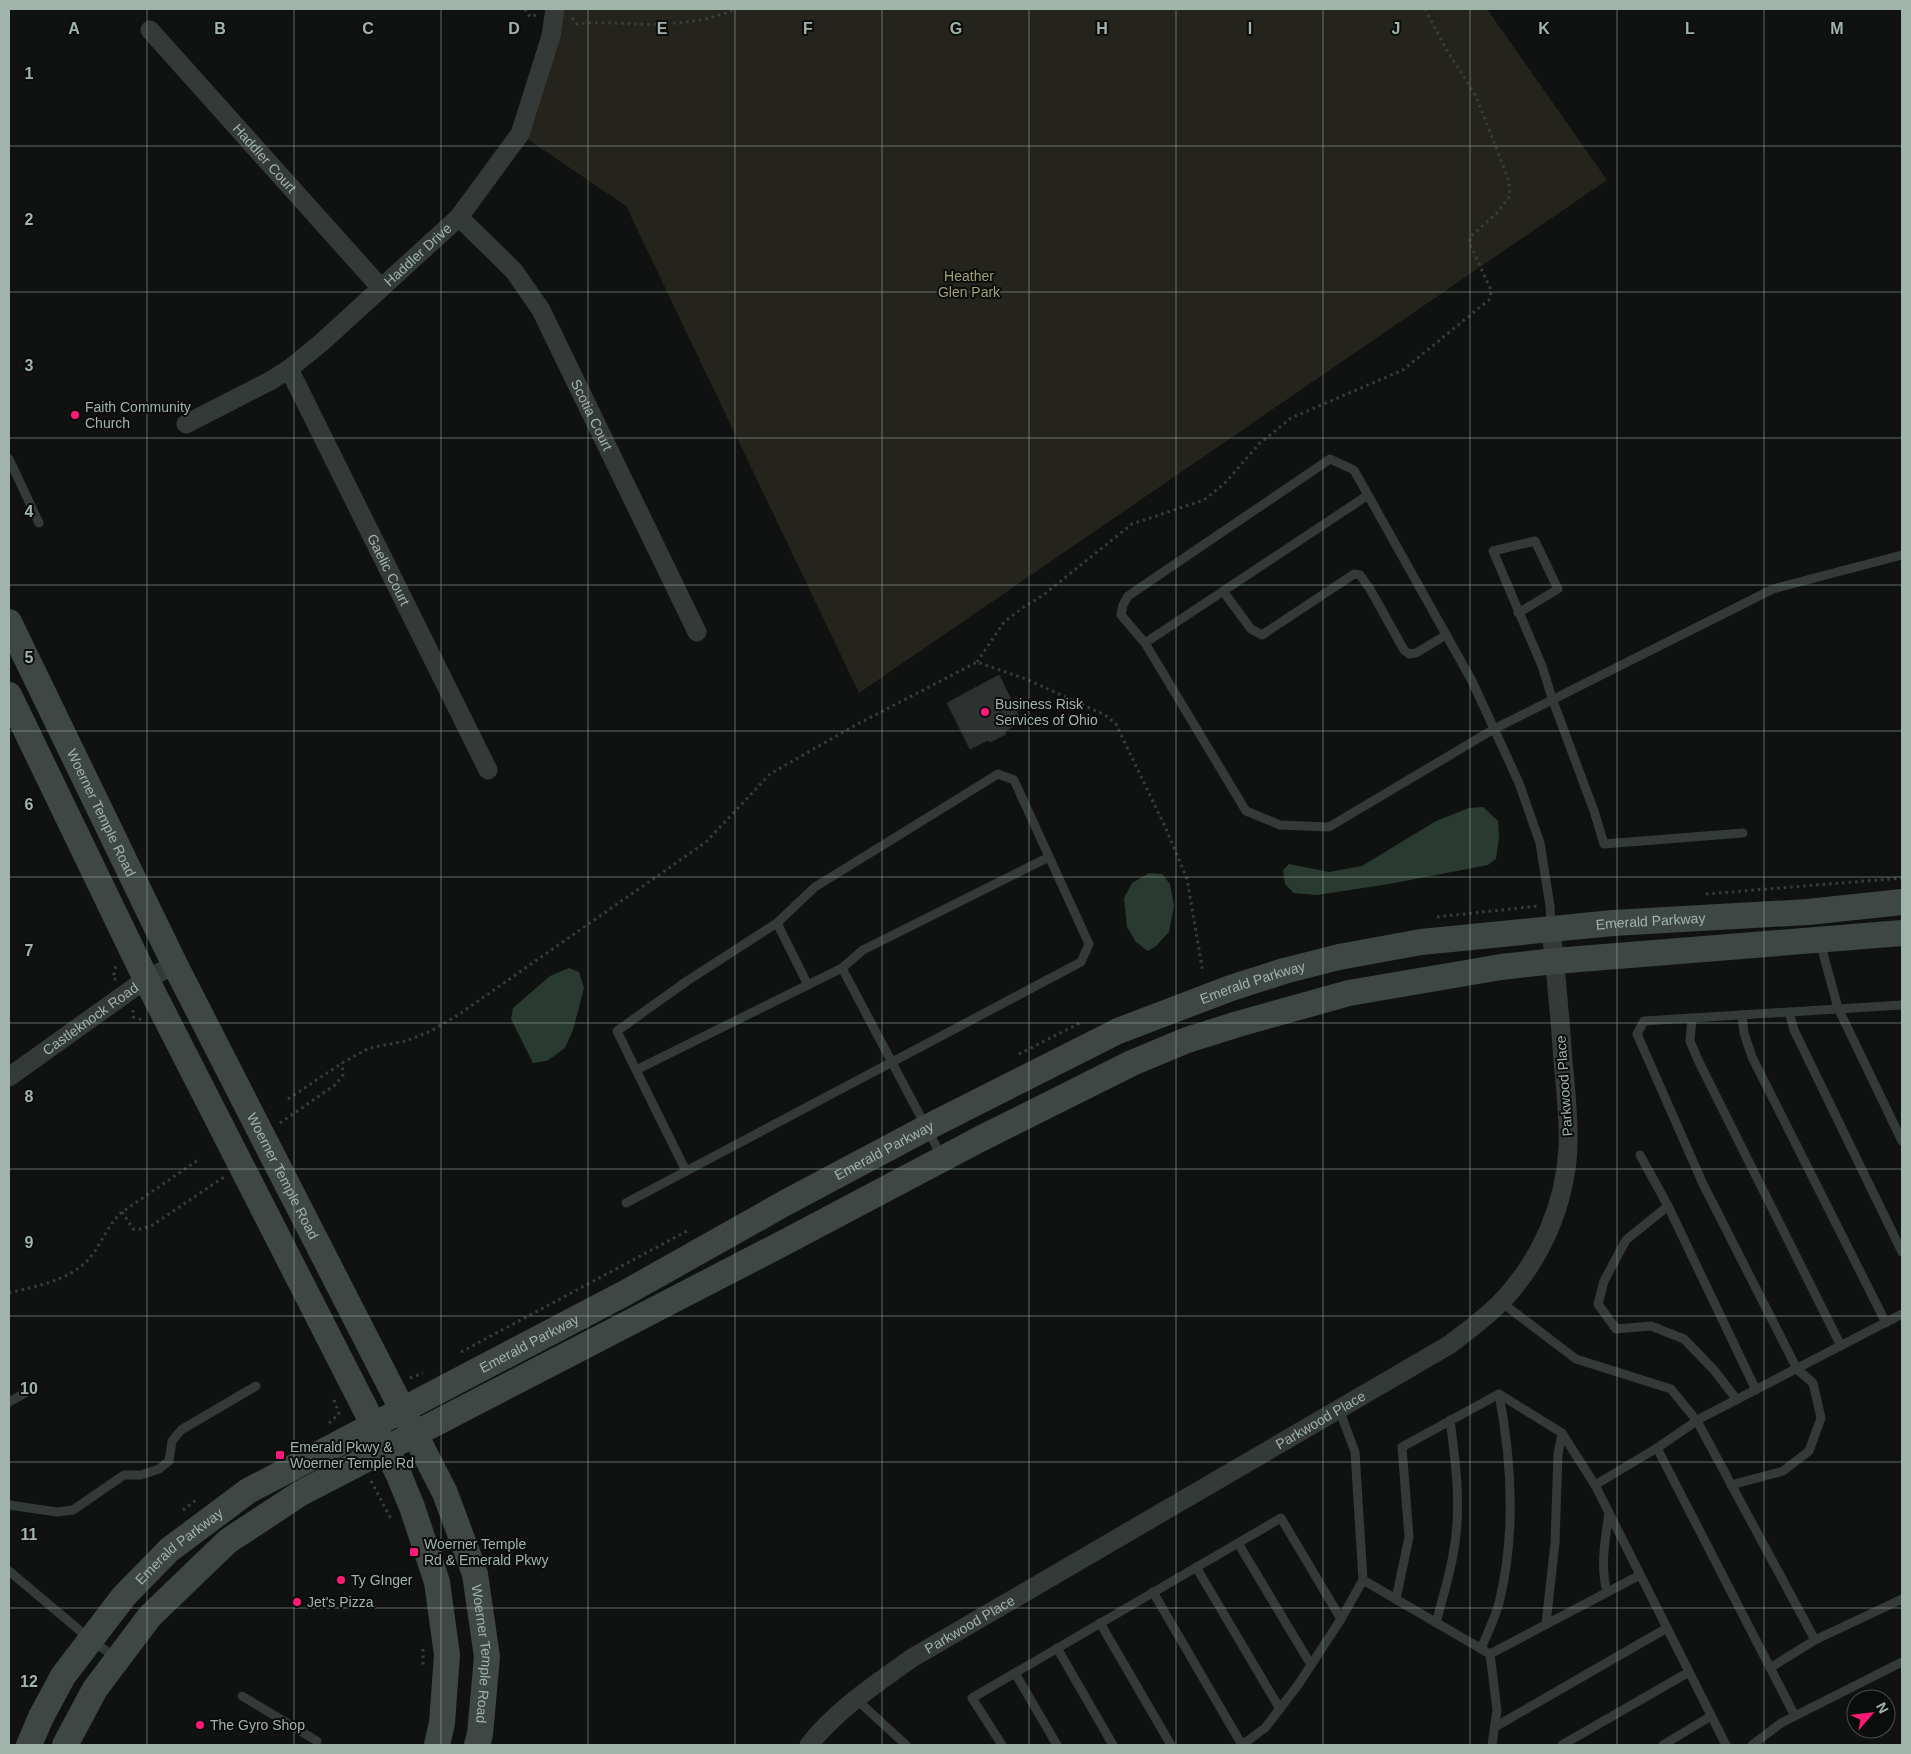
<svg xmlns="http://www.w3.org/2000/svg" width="1911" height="1754" font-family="Helvetica,sans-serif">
<rect width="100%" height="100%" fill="#101211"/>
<path fill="#24241c" d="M 555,9 L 1487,9 L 1607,180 L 859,693 L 626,206 L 520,134 Z"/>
<g fill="#293b30">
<path d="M 1483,807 L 1498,821 L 1499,837 L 1496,859 L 1488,865 L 1389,884 L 1317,895 L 1294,893 L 1285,884 L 1283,870 L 1289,864 L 1329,872 L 1362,866 L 1436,821 L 1469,808 Z"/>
<path d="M 1149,873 L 1162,874 L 1170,884 L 1174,906 L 1169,932 L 1156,946 L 1148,951 L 1136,942 L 1127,927 L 1124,898 L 1132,883 Z"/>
<path d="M 569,968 L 579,972 L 584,988 L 573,1030 L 565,1048 L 547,1061 L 533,1063 L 511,1019 L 513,1008 L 550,976 Z"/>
</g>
<path fill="#2d3130" stroke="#2a2e2d" d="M 999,675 L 1022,722 L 1005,731 L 1006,734 L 990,742 L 988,740 L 970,749 L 947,703 Z"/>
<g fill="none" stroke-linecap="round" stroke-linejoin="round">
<g stroke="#373e3b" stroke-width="3" stroke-dasharray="2.5 4" stroke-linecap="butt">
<path d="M 525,9 L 530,17 L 538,14"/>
<path d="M 572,18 L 577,24 C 605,20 633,26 661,24 C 686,23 714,19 736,9"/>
<path d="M 977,662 L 1004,622 L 1025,606 L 1042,596 L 1132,524 L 1204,500 L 1225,483 L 1259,444 L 1291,418 L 1403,370 L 1490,299 L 1491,290 L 1470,244 L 1470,237 L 1496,214 L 1510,196 L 1509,181 L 1476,96 L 1446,49 L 1425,9"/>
<path d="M 1706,894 L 1902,878"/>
<path d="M 1437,917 L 1538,906"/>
<path d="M 116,980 L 113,978 L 116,965"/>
<path d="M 133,1010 L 133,1017 L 142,1020"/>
<path d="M 1019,1054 L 1080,1023"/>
<path d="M 288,1099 L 342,1063 L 369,1048 L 406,1041 L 431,1031 L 458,1015 L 706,842 L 770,774 L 852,727 L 977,662 L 1026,679 L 1105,715 L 1116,724 L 1167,831 L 1187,879 L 1203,973"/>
<path d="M 280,1123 L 335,1085 L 343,1075 L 342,1063"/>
<path d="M 122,1212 L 133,1229 L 140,1229 L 151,1226 L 224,1177"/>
<path d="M 9,1293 C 35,1286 64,1282 85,1263 C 100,1249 106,1226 122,1212 L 198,1160"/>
<path d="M 461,1352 L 687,1231"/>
<path d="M 410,1378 L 423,1373"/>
<path d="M 329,1423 L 339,1414 L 334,1400"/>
<path d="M 371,1481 L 391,1519"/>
<path d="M 183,1510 L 196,1500"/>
<path d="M 423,1649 L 423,1665"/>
</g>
<g stroke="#333a37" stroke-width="9">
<path d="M 9,459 L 39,523"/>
<path d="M 1223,591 L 1251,629 L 1262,635 L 1354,574 L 1360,575 L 1370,589 L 1404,650 L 1409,654 L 1416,653 L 1446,635"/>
<path d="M 1518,613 L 1558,589 L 1535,541 L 1493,551 L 1542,666 L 1553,701 L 1594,811 L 1604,844 L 1743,833"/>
<path d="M 1145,643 L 1368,495"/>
<path d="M 777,923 L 808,985"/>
<path d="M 1551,926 L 1550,906 L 1540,843 L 1519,783 L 1472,681 L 1354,470 L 1330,459 L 1128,596 L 1123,605 L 1121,615 L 1145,643 L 1246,811 L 1280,825 L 1329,827 L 1494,729 L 1773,589 L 1902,555"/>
<path d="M 1820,942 L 1838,1008 L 1902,1141"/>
<path d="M 842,968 L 863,950 L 1049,857"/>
<path d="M 1789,1012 L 1794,1030 L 1902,1252"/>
<path d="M 1742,1015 L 1744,1033 L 1752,1057 L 1886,1323"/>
<path d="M 1692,1018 L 1690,1041 L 1698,1060 L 1841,1346"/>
<path d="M 636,1070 L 686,1171"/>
<path d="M 1640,1155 L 1668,1206"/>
<path d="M 626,1203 L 1081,962 L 1089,944 L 1014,780 L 998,774 L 815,887 L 777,923 L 687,981 L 617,1031 L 636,1070 L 842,968 C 875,1031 908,1094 942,1157"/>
<path d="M 1501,1302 L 1576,1359 L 1671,1389 L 1697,1421 L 1815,1640 L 1902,1599"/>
<path d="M 1737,1400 L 1714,1370 L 1684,1339 L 1651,1326 L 1616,1329 L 1598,1304 L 1604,1281 L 1626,1240 L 1668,1206 L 1756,1390"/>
<path d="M 9,1402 L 25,1393"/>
<path d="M 1339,1409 L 1355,1452 L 1363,1580"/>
<path d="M 1657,1448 L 1795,1716"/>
<path d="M 1731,1485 L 1783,1471 L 1809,1451 L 1821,1418 L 1813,1383 L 1797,1369 L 1703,1184 L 1637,1034 L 1644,1021 L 1902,1005"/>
<path d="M 9,1505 L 57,1512 L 73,1510 L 124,1475 L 141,1475 L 159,1469 L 169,1461 L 172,1441 L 181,1430 L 256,1386"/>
<path d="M 1238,1543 L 1311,1665"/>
<path d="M 1196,1567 L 1280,1709"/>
<path d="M 9,1571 L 91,1640 L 115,1657"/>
<path d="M 1153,1592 L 1242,1745"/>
<path d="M 1607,1592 C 1600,1566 1605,1540 1609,1513"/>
<path d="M 1396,1599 L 1409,1537 L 1402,1447 L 1499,1394 L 1562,1433 L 1595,1485"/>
<path d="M 1100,1623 L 1171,1745"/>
<path d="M 1436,1623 C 1442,1600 1449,1578 1453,1555 C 1462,1510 1456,1464 1450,1420"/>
<path d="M 1546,1624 L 1555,1543 L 1558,1454 L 1562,1433"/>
<path d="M 1057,1648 L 1113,1745"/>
<path d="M 1481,1649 C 1487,1634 1495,1618 1499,1603 C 1516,1534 1512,1462 1499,1394"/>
<path d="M 1490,1654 L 1640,1575"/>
<path d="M 1770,1668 L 1815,1640"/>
<path d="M 1015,1673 L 1057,1745"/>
<path d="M 242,1696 L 317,1741"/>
<path d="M 856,1699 L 906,1745"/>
<path d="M 1495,1727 L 1667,1628"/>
<path d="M 1002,1745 L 972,1698 L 1281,1518 L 1341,1619"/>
<path d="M 1242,1745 L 1265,1728 L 1298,1685 L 1341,1619 L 1363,1580 L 1490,1654 L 1497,1710 L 1492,1745"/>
<path d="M 1562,1745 L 1689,1672"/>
<path d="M 1663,1745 L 1711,1716"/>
<path d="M 1726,1745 L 1595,1485 L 1657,1448 L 1701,1418 L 1902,1314"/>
<path d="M 1752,1745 L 1781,1723 L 1902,1662"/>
</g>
<g stroke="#333a37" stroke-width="19">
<path id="s1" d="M 150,30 L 381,288"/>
<path id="s2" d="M 459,217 L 514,271 L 541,310 L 697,632"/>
<path id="s3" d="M 289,369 L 488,770"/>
<path id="s4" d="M 186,424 L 270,381 L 289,369 L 321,343 L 459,217 L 520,134 L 551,36 L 555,9"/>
<path id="s5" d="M 9,1077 L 146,979 L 175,965"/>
<path id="s6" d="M 809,1745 C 836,1710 876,1684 912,1658 L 1449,1345 C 1467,1331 1486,1318 1502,1301 C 1541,1260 1565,1205 1568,1148 C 1569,1119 1566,1090 1563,1061 C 1560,1017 1556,973 1551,929"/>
</g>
<g stroke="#3e4744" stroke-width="26">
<path id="s7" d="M 9,622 L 175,965 L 445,1493 L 475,1574 L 487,1657 L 480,1734 L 477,1745"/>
<path d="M 9,695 L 146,979 L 398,1473 L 412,1507 L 437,1582 L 447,1655 L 442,1723 L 437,1745"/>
<path id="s8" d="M 29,1745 L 41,1717 L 63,1676 L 124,1596 L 169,1550 L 248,1491 L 627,1292 L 785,1203 L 926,1128 L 1118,1031 L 1231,988 L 1284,971 L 1339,957 L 1421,942 L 1613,923 L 1808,912 L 1902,902"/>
<path d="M 65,1745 L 95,1689 L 150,1616 L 228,1541 L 301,1493 L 791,1239 L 980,1139 L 1132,1063 L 1187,1040 L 1238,1024 L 1349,993 L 1501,967 L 1555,961 L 1902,933"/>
</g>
</g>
<path fill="none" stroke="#a0b4ac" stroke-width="1" stroke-opacity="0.55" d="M 147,9 L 147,1745M 294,9 L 294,1745M 441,9 L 441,1745M 588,9 L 588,1745M 735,9 L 735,1745M 882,9 L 882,1745M 1029,9 L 1029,1745M 1176,9 L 1176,1745M 1323,9 L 1323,1745M 1470,9 L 1470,1745M 1617,9 L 1617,1745M 1764,9 L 1764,1745M 9,146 L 1902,146M 9,292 L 1902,292M 9,438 L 1902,438M 9,585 L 1902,585M 9,731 L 1902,731M 9,877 L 1902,877M 9,1023 L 1902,1023M 9,1169 L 1902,1169M 9,1316 L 1902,1316M 9,1462 L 1902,1462M 9,1608 L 1902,1608"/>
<g fill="#ff1a77" stroke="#0b0c0c" stroke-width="2">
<circle cx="75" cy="415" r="5"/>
<circle cx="985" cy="712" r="5"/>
<rect x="275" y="1450" width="10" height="10" rx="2.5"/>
<rect x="409" y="1547" width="10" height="10" rx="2.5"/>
<circle cx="341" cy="1580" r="5"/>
<circle cx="297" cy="1602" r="5"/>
<circle cx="200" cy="1725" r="5"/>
</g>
<g text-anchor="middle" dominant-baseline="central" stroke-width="4" stroke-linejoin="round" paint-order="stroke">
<g font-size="14" fill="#a0b4ac" stroke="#0b0c0c">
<text stroke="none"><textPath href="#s1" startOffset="172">Haddler Court</textPath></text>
<text stroke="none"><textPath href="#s4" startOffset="289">Haddler Drive</textPath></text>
<text stroke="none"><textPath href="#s2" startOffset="241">Scotia Court</textPath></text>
<text stroke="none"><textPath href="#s3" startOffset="224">Gaelic Court</textPath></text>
<text stroke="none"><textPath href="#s7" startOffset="212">Woerner Temple Road</textPath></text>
<text stroke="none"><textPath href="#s8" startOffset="1872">Emerald Parkway</textPath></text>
<text stroke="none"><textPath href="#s8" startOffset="1468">Emerald Parkway</textPath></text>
<text stroke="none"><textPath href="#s5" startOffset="100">Castleknock Road</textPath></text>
<text transform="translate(1564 1086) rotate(-94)">Parkwood Place</text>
<text stroke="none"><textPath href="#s8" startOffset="1062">Emerald Parkway</textPath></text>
<text stroke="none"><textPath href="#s7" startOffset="618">Woerner Temple Road</textPath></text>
<text stroke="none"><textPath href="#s8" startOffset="658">Emerald Parkway</textPath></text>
<text stroke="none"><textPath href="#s6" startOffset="608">Parkwood Place</textPath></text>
<text stroke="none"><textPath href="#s8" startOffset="252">Emerald Parkway</textPath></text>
<text stroke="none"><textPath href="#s6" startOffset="202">Parkwood Place</textPath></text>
<text stroke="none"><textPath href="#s7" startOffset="1141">Woerner Temple Road</textPath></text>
</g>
<g font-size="14" fill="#a1a075" stroke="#0b0c0c">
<text x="969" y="276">Heather<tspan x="969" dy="16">Glen Park</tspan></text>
</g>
<g font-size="14" fill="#a0b4ac" stroke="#0b0c0c" text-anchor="start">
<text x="85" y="407">Faith Community<tspan x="85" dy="16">Church</tspan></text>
<text x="995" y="704">Business Risk<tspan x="995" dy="16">Services of Ohio</tspan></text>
<text x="290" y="1447">Emerald Pkwy &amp;<tspan x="290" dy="16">Woerner Temple Rd</tspan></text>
<text x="424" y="1544">Woerner Temple<tspan x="424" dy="16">Rd &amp; Emerald Pkwy</tspan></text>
<text x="351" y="1580">Ty GInger</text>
<text x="307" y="1602">Jet's Pizza</text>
<text x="210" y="1725">The Gyro Shop</text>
</g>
</g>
<g font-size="16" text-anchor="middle" font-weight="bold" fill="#a0b4ac" stroke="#0b0c0c" stroke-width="4" stroke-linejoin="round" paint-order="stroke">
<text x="74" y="34">A</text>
<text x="220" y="34">B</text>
<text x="368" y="34">C</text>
<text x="514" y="34">D</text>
<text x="662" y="34">E</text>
<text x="808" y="34">F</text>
<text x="956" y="34">G</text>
<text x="1102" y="34">H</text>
<text x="1250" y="34">I</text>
<text x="1396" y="34">J</text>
<text x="1544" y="34">K</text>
<text x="1690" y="34">L</text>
<text x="1837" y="34">M</text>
<text x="29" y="79">1</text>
<text x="29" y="225">2</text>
<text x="29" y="371">3</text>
<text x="29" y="517">4</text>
<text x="29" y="663">5</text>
<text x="29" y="810">6</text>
<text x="29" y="956">7</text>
<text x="29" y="1102">8</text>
<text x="29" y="1248">9</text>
<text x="29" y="1394">10</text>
<text x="29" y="1540">11</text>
<text x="29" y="1687">12</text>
</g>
<rect width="1911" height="1754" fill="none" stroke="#a0b4ac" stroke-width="20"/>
<g transform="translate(1871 1714) rotate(62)"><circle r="24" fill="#0b0c0c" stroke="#474f4c"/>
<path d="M0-4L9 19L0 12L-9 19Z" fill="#ff1a77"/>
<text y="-8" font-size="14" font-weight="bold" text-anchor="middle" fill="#a0b4ac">N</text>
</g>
</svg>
